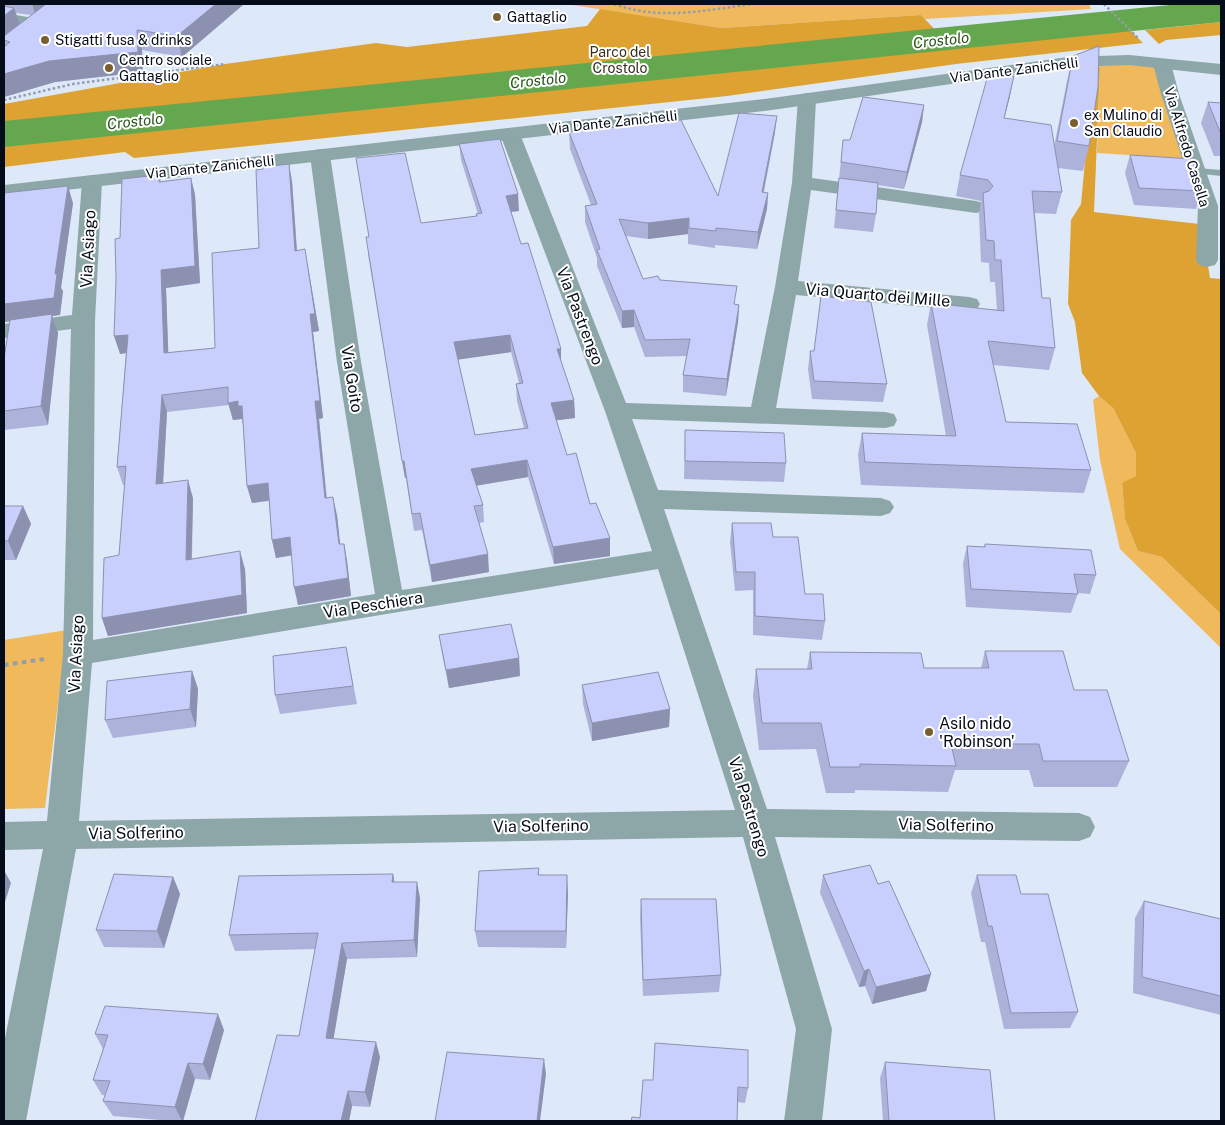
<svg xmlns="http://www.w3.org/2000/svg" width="1225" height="1125" font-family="'Public Sans',sans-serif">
<rect width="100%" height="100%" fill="#dde8f8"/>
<g fill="#f0b95b">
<path d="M 566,4 L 1089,4 L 1091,9 L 925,19 L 921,15 L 721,28 Z"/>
<path d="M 1094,60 L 1162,64 L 1192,159 L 1097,153 L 1100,66 Z"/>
<path d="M 1099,396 L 1113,408 L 1136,453 L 1136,476 L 1122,484 L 1125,519 L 1138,551 L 1162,557 L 1221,614 L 1221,648 L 1120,549 L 1100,460 L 1093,400 Z"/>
<path d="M 67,630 L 45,808 L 4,809 L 4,640 Z"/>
</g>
<g fill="#dda231">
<path d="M 600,9 L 721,28 L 921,15 L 945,40 L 1130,30 L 1143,43 L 956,64 L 727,96 L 134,158 L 125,152 L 4,167 L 4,104 L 225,64 L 376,43 L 407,47 L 587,26 Z"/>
<path d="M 1221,22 L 1221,35 L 1166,40 L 1159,44 L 1145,30 Z"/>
<path d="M 1100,66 L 1094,212 L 1208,225 L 1207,260 L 1210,278 L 1221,279 L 1221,614 L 1162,557 L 1138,551 L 1125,519 L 1122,483 L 1136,476 L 1136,453 L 1113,408 L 1099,396 L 1082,373 L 1075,322 L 1068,304 L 1071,220 L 1081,204 L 1093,76 Z"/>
</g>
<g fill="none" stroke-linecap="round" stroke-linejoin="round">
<path fill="#64a74f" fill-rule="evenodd" d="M 1180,4 L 1221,4 L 1221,22 L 4,147 L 4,121 Z"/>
<g stroke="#949dac" stroke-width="2.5" stroke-dasharray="2.5 2.5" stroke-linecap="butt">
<path d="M 614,4 C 660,21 706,10 753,4"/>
<path d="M 1104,4 L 1139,39"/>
<path d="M 4,100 L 73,84 L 225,64"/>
</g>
<path stroke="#949dac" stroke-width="4" stroke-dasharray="4.5 4.5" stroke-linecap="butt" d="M 4,665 L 45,659"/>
<path fill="#8da6a7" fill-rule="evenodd" d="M 1197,168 L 1221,170 L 1221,176 L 1193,173 L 1192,171 Z"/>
<g fill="#8da6a7" fill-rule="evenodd">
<path d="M 4,13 L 45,20 L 48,24 L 45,28 L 39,29 L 4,23 Z"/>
<path d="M 1162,59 L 1168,60 L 1171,64 L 1179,94 L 1218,206 L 1218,260 L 1215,265 L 1207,267 L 1199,265 L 1196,260 L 1198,206 L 1161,94 L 1153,64 L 1156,60 Z"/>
<path d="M 807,93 L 814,95 L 816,99 L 812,178 L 976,201 L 983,203 L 986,207 L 983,211 L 976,213 L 811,190 L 798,281 L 969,297 L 977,299 L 980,304 L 977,309 L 969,311 L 796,295 L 776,408 L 885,412 L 894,414 L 897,420 L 894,426 L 885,428 L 632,419 L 658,490 L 881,498 L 890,501 L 894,507 L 890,513 L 881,516 L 664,509 L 767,809 L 1079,813 L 1090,817 L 1095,827 L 1090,837 L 1079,841 L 775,837 L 832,1029 L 822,1121 L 784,1121 L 796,1029 L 743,837 L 76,849 L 26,1121 L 4,1121 L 4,1043 L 43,849 L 4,850 L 4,822 L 47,821 L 63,654 L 71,329 L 4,338 L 4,324 L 72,315 L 82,181 L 85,177 L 92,175 L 99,177 L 102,181 L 95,321 L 93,640 L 375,594 L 337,362 L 310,155 L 313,151 L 320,149 L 327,151 L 330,155 L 361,362 L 402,590 L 652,551 L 605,411 L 500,134 L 503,130 L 510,128 L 517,130 L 520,134 L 626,403 L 751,407 L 775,287 L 792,183 L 798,99 L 800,95 ZM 658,569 L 735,810 L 79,821 L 92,663 Z"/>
</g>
<path fill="#8da6a7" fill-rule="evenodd" d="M 1129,55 L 1221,64 L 1221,75 L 1129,65 L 1068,67 L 772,110 L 4,197 L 4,185 L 772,98 L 1068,57 Z"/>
</g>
<g fill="#acb2d9" fill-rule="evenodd">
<path d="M 4,4 L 244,4 L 182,57 L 142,50 L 143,72 L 55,82 L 4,97 ZM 16,13 L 31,15 L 19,25 Z"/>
<path d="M 1073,56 L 1089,146 L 1083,171 L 1058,168 L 1062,192 L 1056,214 L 1035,213 L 1042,298 L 1055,348 L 1049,370 L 993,365 L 1006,422 L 1091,470 L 1084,493 L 861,485 L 858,455 L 862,433 L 946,436 L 927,325 L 931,303 L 997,310 L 995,282 L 990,282 L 989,263 L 981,262 L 979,214 L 981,201 L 956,196 L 960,175 L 1010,96 L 1004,118 L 1054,147 L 1067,81 Z"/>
<path d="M 1208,102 L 1221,103 L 1221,156 L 1214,156 L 1201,123 Z"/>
<path d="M 924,105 L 922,122 L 904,189 L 878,185 L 876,214 L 873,232 L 834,228 L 843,140 L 850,140 Z"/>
<path d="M 569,132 L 718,196 L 775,132 L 764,192 L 768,193 L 767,209 L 757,249 L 715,245 L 715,248 L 688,244 L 688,234 L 648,239 L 626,236 L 643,279 L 660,280 L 735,304 L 739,305 L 738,322 L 726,396 L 683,392 L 683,375 L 687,356 L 645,357 L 634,327 L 622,328 L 597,266 L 597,258 L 585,222 L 585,206 L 591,205 L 570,149 Z"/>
<path d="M 459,144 L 519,211 L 511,212 L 521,244 L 574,400 L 575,418 L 556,420 L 567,455 L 590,504 L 610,556 L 554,564 L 528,477 L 476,486 L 483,505 L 484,522 L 479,523 L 489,572 L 432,582 L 422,530 L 414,531 L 406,478 L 405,478 L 368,254 L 476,216 L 476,214 L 478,214 L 461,160 ZM 511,352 L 519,383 L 516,384 L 517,401 L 524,428 L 475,435 L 458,359 Z"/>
<path d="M 1130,155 L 1202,191 L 1196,209 L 1134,205 L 1125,173 Z"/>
<path d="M 159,175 L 161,182 L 191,178 L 195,195 L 200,283 L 166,288 L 168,353 L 215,348 L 259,248 L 292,181 L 297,250 L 308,267 L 319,331 L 313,332 L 323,418 L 319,419 L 327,498 L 337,515 L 340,544 L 344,544 L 347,561 L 351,596 L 298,605 L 292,555 L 276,558 L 272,540 L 269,501 L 252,503 L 247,486 L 243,424 L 242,419 L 233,420 L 229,405 L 167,412 L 163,483 L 193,498 L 192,559 L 245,569 L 247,613 L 108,636 L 102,618 L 119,555 L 125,485 L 123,485 L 117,467 L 126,353 L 120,354 L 120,238 Z"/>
<path d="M 73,203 L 61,288 L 63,291 L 60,315 L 52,316 L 58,333 L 48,425 L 4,430 L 4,358 L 10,321 L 4,322 Z"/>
<path d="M 810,351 L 814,351 L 887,384 L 883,402 L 812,399 L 808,369 Z"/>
<path d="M 685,430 L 786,463 L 784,482 L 684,479 Z"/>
<path d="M 4,506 L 23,506 L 31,524 L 16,560 L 4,560 Z"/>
<path d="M 732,523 L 773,537 L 805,594 L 825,621 L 822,640 L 753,635 L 753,590 L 735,591 L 730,542 Z"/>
<path d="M 985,544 L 1096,575 L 1090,594 L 1078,593 L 1071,613 L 966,607 L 963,564 L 967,546 L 984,547 Z"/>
<path d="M 439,635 L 519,658 L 520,676 L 449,688 L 442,654 Z"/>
<path d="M 346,647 L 357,704 L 280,714 L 275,695 Z"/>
<path d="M 985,651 L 1074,690 L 1129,761 L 1117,787 L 1034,787 L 1029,770 L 955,770 L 948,792 L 855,790 L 855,793 L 826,793 L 816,749 L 759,750 L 753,696 L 756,669 L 807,669 L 810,652 L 924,668 L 981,668 Z"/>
<path d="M 192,671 L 198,689 L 196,727 L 113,738 L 105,720 Z"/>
<path d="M 582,685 L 670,709 L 669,727 L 592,741 L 583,704 Z"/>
<path d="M 539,868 L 539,875 L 568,893 L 566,948 L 478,947 L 475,931 Z"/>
<path d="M 393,874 L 394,882 L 420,898 L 417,957 L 347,959 L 333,1039 L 380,1057 L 370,1107 L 352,1106 L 349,1121 L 255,1121 L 299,1036 L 315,949 L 235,951 L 229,935 Z"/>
<path d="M 823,875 L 878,884 L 931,974 L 926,991 L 872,1004 L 865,986 L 859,987 L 820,893 Z"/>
<path d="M 977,875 L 1021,894 L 1078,1012 L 1070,1028 L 1004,1029 L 985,942 L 981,942 L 971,893 Z"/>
<path d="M 173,877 L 180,894 L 164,948 L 104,947 L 96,930 Z"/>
<path d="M 641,899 L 721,975 L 719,992 L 643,996 L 640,917 Z"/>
<path d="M 1144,901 L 1221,919 L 1221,1015 L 1133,993 L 1135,918 Z"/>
<path d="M 224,1030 L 210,1080 L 195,1079 L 183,1121 L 172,1121 L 113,1116 L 103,1101 L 105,1095 L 102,1095 L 93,1080 L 103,1049 L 95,1034 Z"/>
<path d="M 885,1062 L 995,1121 L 883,1121 L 880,1078 Z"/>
<path d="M 643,1080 L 748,1088 L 745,1103 L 738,1102 L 640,1118 Z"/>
</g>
<g fill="#8c91b0">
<path d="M 32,4 L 53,4 L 36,16 Z"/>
<path d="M 216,4 L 244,4 L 182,57 L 177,36 Z"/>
<path d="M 14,8 L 21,28 L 4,40 L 4,16 Z"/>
<path d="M 137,30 L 142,50 L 143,72 L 55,82 L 4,97 L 4,74 Z"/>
<path d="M 1014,76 L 1010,96 L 999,139 Z"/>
<path d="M 924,105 L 922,122 L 904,189 L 907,172 Z"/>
<path d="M 777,116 L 775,132 L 760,208 L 762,192 Z"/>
<path d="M 289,164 L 292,181 L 298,268 L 295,251 Z"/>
<path d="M 191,178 L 195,195 L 200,283 L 166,288 L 169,371 L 164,353 L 161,270 Z"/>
<path d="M 68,186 L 73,203 L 61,288 L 63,291 L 60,315 L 52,316 L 58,333 L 48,425 L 41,406 L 52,316 L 4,322 L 4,304 L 55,274 Z"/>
<path d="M 768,193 L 767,209 L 757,249 L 758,232 Z"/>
<path d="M 518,194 L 519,211 L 507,212 L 506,196 Z"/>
<path d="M 689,218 L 688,234 L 648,239 L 648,223 Z"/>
<path d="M 308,267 L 319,331 L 313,332 L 323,418 L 319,419 L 328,516 L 325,498 L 315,401 Z"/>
<path d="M 739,305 L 738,322 L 726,396 L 727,379 Z"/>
<path d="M 634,310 L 634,327 L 622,328 L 622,311 Z"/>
<path d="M 128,335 L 133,352 L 120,354 L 114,336 Z"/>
<path d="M 510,335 L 511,352 L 456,360 L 454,342 Z"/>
<path d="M 557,349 L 561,349 L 561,366 Z"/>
<path d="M 162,395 L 167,412 L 162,502 L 156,484 Z"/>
<path d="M 574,400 L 575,418 L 552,421 L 551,403 Z"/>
<path d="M 238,401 L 242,406 L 246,424 L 243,424 L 242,419 L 233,420 L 228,403 Z"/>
<path d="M 527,460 L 528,477 L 473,486 L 471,469 Z"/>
<path d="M 402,461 L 404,461 L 406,478 L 405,478 Z"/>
<path d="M 188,480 L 193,498 L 191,577 L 186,560 Z"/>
<path d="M 268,483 L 272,500 L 252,503 L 247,486 Z"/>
<path d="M 333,497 L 337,515 L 342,562 L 339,544 Z"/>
<path d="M 23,506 L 31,524 L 16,560 L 8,541 Z"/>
<path d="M 290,537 L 294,555 L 276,558 L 272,540 Z"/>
<path d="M 610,538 L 610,556 L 554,564 L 553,547 Z"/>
<path d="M 344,544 L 347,561 L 351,596 L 298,605 L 294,587 Z"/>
<path d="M 240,551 L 245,569 L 247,613 L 108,636 L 102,618 Z"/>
<path d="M 488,554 L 489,572 L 432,582 L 430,565 Z"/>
<path d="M 519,658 L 520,676 L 449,688 L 446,670 Z"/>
<path d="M 192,671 L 198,689 L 196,727 L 190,709 Z"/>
<path d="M 670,709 L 669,727 L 592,741 L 592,723 Z"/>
<path d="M 4,870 L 11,883 L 4,905 Z"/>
<path d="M 393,874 L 396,891 L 392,882 Z"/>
<path d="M 567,875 L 568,893 L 566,948 L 566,931 Z"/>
<path d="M 173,877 L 180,894 L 164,948 L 157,931 Z"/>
<path d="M 417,882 L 420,898 L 417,957 L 414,940 Z"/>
<path d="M 342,943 L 347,959 L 331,1054 L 326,1038 Z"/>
<path d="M 869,969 L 865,986 L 859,987 L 864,971 Z"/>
<path d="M 931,974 L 926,991 L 872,1004 L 876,987 Z"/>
<path d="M 218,1014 L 224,1030 L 210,1080 L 203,1064 Z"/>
<path d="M 376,1042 L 380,1057 L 370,1107 L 365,1092 Z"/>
<path d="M 544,1059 L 546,1074 L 540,1121 L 537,1121 Z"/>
<path d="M 188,1063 L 195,1079 L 183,1121 L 182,1121 L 175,1107 Z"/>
<path d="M 348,1091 L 352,1106 L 349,1121 L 341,1121 Z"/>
</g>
<g fill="#c8cffc" stroke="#8c91b0" fill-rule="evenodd">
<path d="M 46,4 L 216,4 L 177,36 L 137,30 L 138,52 L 49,61 L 4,74 L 4,47 L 10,42 L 4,40 L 4,36 Z"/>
<path d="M 4,6 L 14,8 L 4,16 Z"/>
<path d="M 1099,46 L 1098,87 L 1089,146 L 1057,141 L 1073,56 Z"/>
<path d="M 988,75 L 1014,76 L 1004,118 L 1051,125 L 1062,192 L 1032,191 L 1042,298 L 1050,298 L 1055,348 L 988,341 L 1006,422 L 1077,424 L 1091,470 L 865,462 L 862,433 L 956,436 L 931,303 L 1004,311 L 1001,260 L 995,260 L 994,241 L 986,240 L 983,193 L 989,191 L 993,186 L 988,180 L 960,175 Z"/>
<path d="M 863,97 L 924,105 L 907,172 L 841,162 L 843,140 L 850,140 Z"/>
<path d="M 1208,102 L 1221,103 L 1221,134 Z"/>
<path d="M 739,113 L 777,116 L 762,192 L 768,193 L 758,232 L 716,228 L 716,231 L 689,228 L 689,218 L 648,223 L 619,219 L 643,279 L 658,276 L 660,280 L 737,286 L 734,304 L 739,305 L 727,379 L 683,375 L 690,339 L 645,340 L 634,310 L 622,311 L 597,250 L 600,249 L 585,206 L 597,204 L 569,132 L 681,120 L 718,196 Z"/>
<path d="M 500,139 L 518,194 L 506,196 L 521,244 L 528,243 L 554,326 L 561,349 L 557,349 L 574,400 L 551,403 L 567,455 L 576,453 L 590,504 L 596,503 L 610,538 L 553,547 L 527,460 L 471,469 L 483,505 L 474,506 L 488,554 L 430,565 L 420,513 L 412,514 L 404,461 L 402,461 L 366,237 L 369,237 L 356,158 L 405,153 L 421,223 L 477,216 L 476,214 L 482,213 L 459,144 ZM 510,335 L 523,383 L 516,384 L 528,428 L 475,435 L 454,342 Z"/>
<path d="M 1130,155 L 1192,159 L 1202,191 L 1139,188 Z"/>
<path d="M 289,164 L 295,251 L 305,249 L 315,314 L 310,314 L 320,401 L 315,401 L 325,498 L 333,497 L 339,544 L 344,544 L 348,578 L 294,587 L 290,537 L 272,540 L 268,483 L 247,486 L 242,406 L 238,406 L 238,401 L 228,403 L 228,387 L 162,395 L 156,484 L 188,480 L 186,560 L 240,551 L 242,595 L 102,618 L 104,558 L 119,555 L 126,466 L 117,467 L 128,335 L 114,336 L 116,279 L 115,239 L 120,238 L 122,179 L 159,175 L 159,182 L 191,178 L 195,266 L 161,270 L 164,353 L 215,348 L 212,253 L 259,248 L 256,170 L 263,169 L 263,167 Z"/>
<path d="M 839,178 L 878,183 L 876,214 L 836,210 Z"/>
<path d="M 68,186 L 55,274 L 57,274 L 54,298 L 4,304 L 4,193 Z"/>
<path d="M 821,296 L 871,302 L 887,384 L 814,381 L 810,351 L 814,351 Z"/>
<path d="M 52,314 L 41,406 L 4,411 L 4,358 L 10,320 Z"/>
<path d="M 685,430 L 784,433 L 786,463 L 685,461 Z"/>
<path d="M 4,506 L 23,506 L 8,541 L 4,541 Z"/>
<path d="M 732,523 L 771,523 L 773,537 L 798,537 L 805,594 L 823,594 L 825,621 L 755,616 L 755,572 L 736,572 Z"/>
<path d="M 985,544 L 1091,550 L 1096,575 L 1074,574 L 1078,594 L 971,589 L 967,546 L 985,547 Z"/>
<path d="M 511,624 L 519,658 L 446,670 L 439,635 Z"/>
<path d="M 346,647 L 353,686 L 275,695 L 273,656 Z"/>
<path d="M 985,651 L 1063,651 L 1074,690 L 1107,690 L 1129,761 L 1043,761 L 1039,744 L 951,744 L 956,766 L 860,764 L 860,767 L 830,767 L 821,723 L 762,723 L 756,669 L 812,669 L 810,652 L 921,653 L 924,668 L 989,668 Z"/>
<path d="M 192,671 L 190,709 L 105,720 L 107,681 Z"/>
<path d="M 658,672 L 670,709 L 592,723 L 582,685 Z"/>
<path d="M 870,865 L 878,884 L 889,881 L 931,974 L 876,987 L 869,969 L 864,971 L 823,875 Z"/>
<path d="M 539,868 L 538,875 L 567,875 L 566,931 L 475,931 L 479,871 Z"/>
<path d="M 114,874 L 173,877 L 157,931 L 96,930 Z"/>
<path d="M 393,874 L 392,882 L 417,882 L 414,940 L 342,943 L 326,1038 L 376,1042 L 365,1092 L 348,1091 L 341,1121 L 255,1121 L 277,1035 L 299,1036 L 318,933 L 229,935 L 239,876 Z"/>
<path d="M 977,875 L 1016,875 L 1021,894 L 1048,894 L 1078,1012 L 1011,1013 L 992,926 L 988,926 Z"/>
<path d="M 641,899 L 716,899 L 721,975 L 643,980 Z"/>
<path d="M 1144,901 L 1221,919 L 1221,996 L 1142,977 Z"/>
<path d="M 105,1006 L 218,1014 L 203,1064 L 188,1063 L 175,1107 L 103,1101 L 110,1081 L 93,1080 L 108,1035 L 95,1034 Z"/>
<path d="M 655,1043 L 748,1050 L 748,1088 L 738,1087 L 737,1121 L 631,1121 L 632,1117 L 640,1118 L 643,1080 L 653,1080 Z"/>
<path d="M 447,1052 L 544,1059 L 537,1121 L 435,1121 Z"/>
<path d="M 885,1062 L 990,1070 L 995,1121 L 889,1121 Z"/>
</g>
<g fill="#795e30" stroke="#fff" stroke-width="2">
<circle cx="497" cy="17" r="5"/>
<circle cx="45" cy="40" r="5"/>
<circle cx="109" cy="68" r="5"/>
<circle cx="1074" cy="123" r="5"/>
<circle cx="929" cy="732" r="5"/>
</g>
<g text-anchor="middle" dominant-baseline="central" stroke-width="4" stroke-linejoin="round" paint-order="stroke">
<g font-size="14" fill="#050c19" stroke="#fff" text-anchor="start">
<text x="507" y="17">Gattaglio</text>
<text x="55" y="40">Stigatti fusa &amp; drinks</text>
<text x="119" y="60">Centro sociale<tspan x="119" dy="16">Gattaglio</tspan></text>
<text x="1084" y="115">ex Mulino di<tspan x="1084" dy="16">San Claudio</tspan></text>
</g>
<g font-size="14" fill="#392e1c" stroke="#fff">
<text x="620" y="52">Parco del<tspan x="620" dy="16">Crostolo</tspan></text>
</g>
<g font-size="14" fill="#050c19" stroke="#fff">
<text transform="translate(1014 70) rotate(-7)">Via Dante Zanichelli</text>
<text transform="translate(613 122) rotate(-6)">Via Dante Zanichelli</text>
<text transform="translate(1187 147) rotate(73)">Via Alfredo Casella</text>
<text transform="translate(210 167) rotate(-6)">Via Dante Zanichelli</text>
</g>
<g font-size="15" font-style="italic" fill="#275418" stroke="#fff">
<text transform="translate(941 40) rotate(-6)">Crostolo</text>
<text transform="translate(538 80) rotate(-6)">Crostolo</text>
<text transform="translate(135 121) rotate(-6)">Crostolo</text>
</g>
<g font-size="16" fill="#050c19" stroke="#fff">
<text transform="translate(88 249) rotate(-87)">Via Asiago</text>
<text transform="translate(878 295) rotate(5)">Via Quarto dei Mille</text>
<text transform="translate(580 316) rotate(69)">Via Pastrengo</text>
<text transform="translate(352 379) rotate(81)">Via Goito</text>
<text transform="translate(373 605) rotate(-9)">Via Peschiera</text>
<text transform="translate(76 654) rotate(-87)">Via Asiago</text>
<text transform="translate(749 807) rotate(73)">Via Pastrengo</text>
<text transform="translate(946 825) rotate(1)">Via Solferino</text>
<text transform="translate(541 826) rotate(-1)">Via Solferino</text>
<text transform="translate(136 833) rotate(-1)">Via Solferino</text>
</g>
<g font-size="16" fill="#050c19" stroke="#fff" text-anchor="start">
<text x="939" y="723">Asilo nido<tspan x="939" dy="18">'Robinson'</tspan></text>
</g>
</g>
<rect width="1225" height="1125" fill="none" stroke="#050c19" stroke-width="10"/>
</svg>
